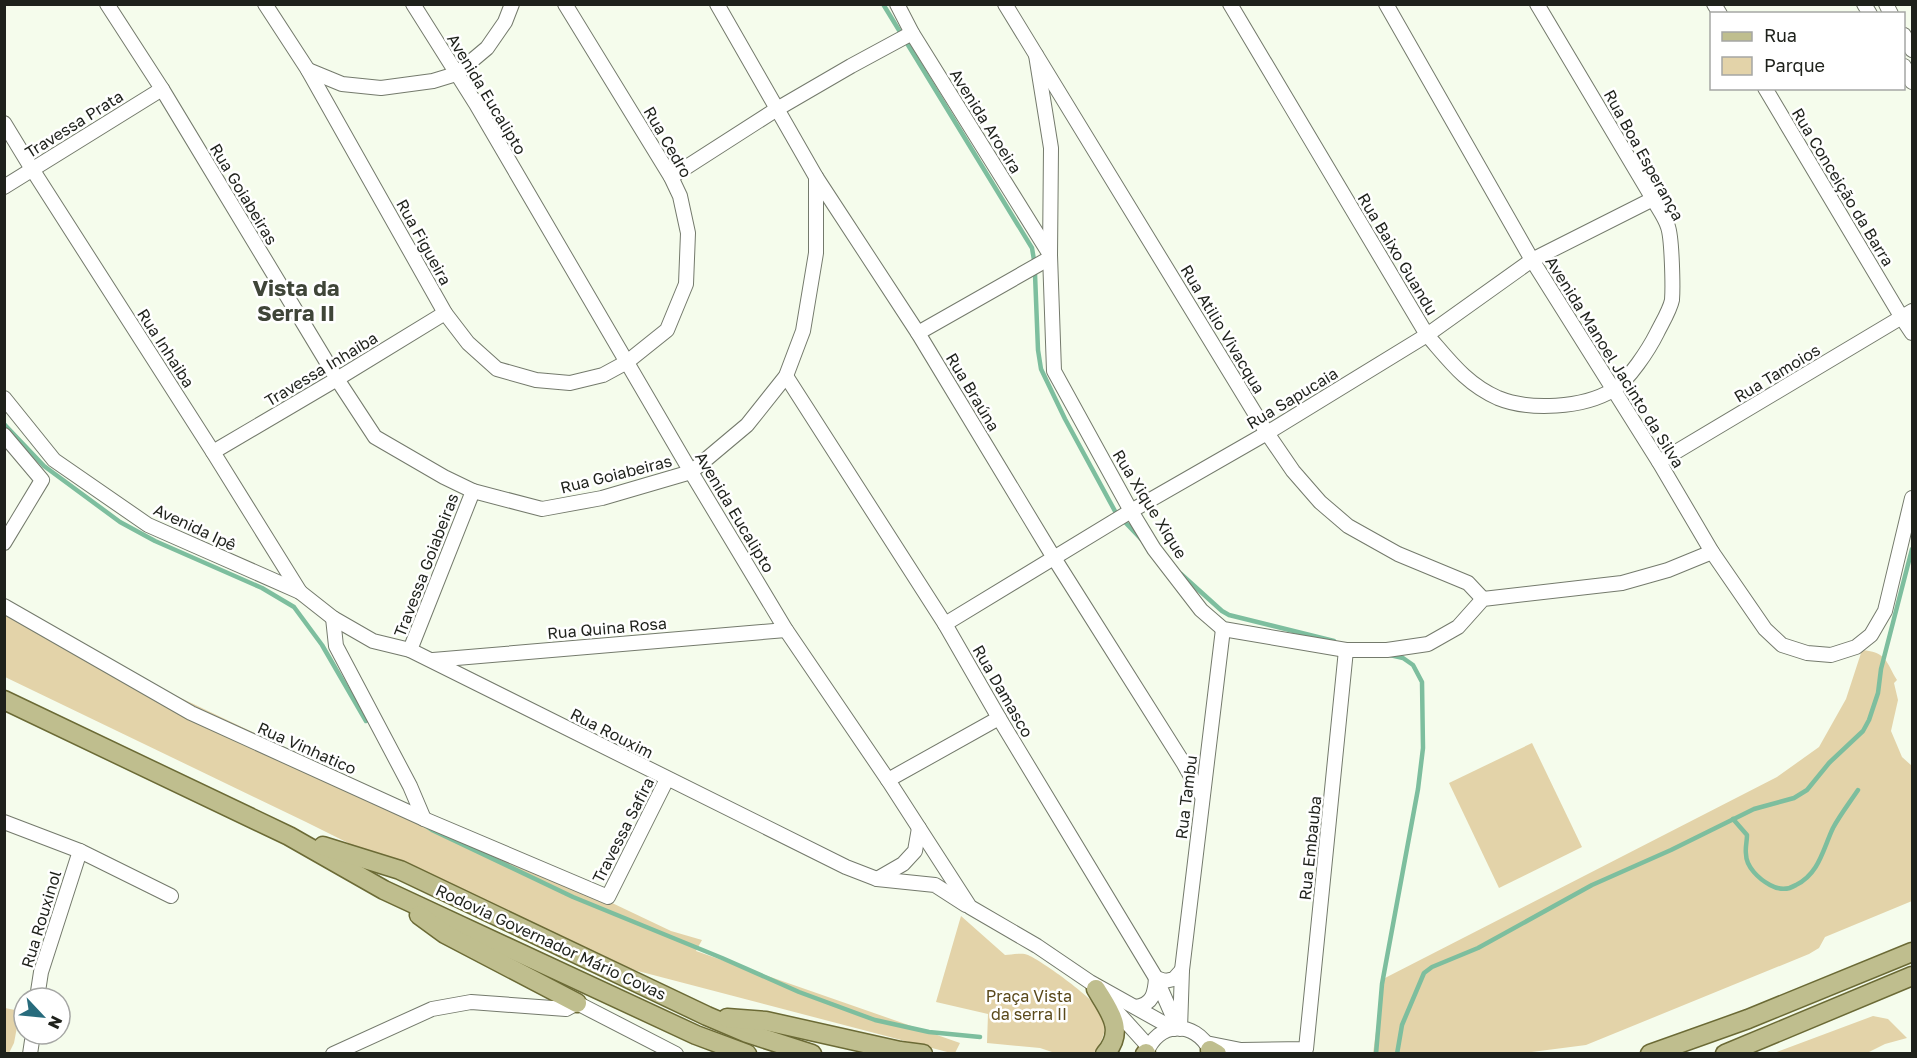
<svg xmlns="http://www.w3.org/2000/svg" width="1917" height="1058" font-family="'Golos Text',sans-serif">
<rect width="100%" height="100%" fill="#f5fcec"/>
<g fill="#e3d3a9">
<path d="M 4,614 L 671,931 L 702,940 L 696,951 L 960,1043 L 955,1053 L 951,1053 L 569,953 L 306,822 L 5,677 Z"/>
<path d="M 1862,650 C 1887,652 1886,662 1897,680 L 1894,683 L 1898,700 L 1891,731 L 1902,757 L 1912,766 L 1912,901 L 1825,937 L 1819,948 L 1809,954 L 1586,1045 L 1516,1054 L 1373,1054 L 1383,979 L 1777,777 L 1819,747 L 1846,699 Z"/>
<path d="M 1532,743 L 1582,847 L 1499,888 L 1449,783 Z"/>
<path d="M 961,916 L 1005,955 C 1012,955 1022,952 1028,955 C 1042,961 1098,1001 1103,1015 C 1108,1030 1102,1042 1093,1054 L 1055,1053 L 1040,1048 L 987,1043 L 988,1014 L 936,1002 Z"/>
<path d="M 5,1008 L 20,1011 L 14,1043 L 9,1053 L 5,1053 Z"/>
<path d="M 1873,1016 L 1888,1019 L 1907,1038 L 1885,1044 L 1867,1053 L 1774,1053 Z"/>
</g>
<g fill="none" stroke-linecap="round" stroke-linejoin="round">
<g stroke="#7dbe9e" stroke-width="4.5">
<path d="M 883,4 L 1032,248 L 1034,260"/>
<path d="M 1035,274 L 1038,350 L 1041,369 L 1065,419 L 1116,513"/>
<path d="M 4,424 L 44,466 L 120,522 L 155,541 L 262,588 L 294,607 L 322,645 L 366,721"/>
<path d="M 1123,520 L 1142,540"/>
<path d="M 1181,574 L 1222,611 L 1229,615 L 1334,641"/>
<path d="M 1733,819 L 1747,835 C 1747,842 1745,848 1746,854 C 1746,867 1759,879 1770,885 C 1779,890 1788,890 1796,885 C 1819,874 1823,849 1833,828 C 1840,815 1850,802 1858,790"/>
<path d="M 426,826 L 432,830 L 573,897 L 722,958 L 799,992 L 875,1020 L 929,1032 L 980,1037"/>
<path d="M 1376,1054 L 1382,984 L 1418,789 L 1423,748 L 1422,682 L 1413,665 L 1403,658 L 1390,655"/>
<path d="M 1397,1054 L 1402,1025 L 1424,973 L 1432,967 L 1478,948 L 1592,885 L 1671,850 L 1754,809 L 1794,798 L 1807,790 L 1829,763 L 1863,731 L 1869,720 L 1878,693 L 1881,669 L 1912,549"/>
</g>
<g stroke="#747a6c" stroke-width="16">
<g id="minor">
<path d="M 107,4 L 162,89 L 337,379 L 375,437 L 444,477 L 473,491 L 542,509 L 602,498 L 691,472 L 747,425 L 786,376 L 803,331 L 816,253 L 816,177"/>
<path d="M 265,4 L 308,70 L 445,313 L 468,343 L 497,369 L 536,380 L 570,383 L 603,375 L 627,362 L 667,330 L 686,284 L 688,233 L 680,196 L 671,177 L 565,4"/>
<path d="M 413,4 L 476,104 L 691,472 L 786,630 L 888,780 L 970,907 L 1037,946 L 1090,982 L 1174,1029"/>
<path d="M 717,4 L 816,177 L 918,333 L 1054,558 L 1184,764 L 1202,796"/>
<path d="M 897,4 L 912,33 L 1049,253"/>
<path d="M 1005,4 L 1267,433 L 1293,471 L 1320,502 L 1348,526 L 1398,554 L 1468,583 L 1483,599"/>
<path d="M 1230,4 L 1427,335 C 1449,360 1466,384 1498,398 C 1530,411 1583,408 1613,390 C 1629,380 1649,349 1657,333 C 1662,323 1670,310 1672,300 C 1673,287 1672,238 1668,227 C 1665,217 1658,208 1653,199 L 1537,4"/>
<path d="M 1386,4 L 1532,260 L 1659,462 L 1712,552 L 1765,629 L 1782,645 L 1807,653 L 1831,655 L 1856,647 L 1871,635 L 1885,611 L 1912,498"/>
<path d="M 1714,4 L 1720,14"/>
<path d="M 1864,4 L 1870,14"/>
<path d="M 1886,4 L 1891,14"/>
<path d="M 1904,35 L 1912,50"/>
<path d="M 1036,55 L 1051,148 L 1050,255 L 1054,371 L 1131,511 L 1154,549 L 1201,610 L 1223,629 L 1346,650 L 1387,650 L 1428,644 L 1458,627 L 1483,599 L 1622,583 L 1668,570 L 1712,552"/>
<path d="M 1904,66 L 1912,82"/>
<path d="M 308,70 L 342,84 L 381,88 L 433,81 L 456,74 L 487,48 L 505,22 L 512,4"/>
<path d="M 1765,88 L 1902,318 L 1912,333"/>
<path d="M 4,123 L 32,169 L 213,452 L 300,592"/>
<path d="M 671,177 L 777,109 L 851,66 L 912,33"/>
<path d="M 4,187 L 162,89"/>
<path d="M 918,333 L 1050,258"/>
<path d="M 786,376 L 945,624 L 999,718 L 1156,978 L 1178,1028"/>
<path d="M 4,398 L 54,460 L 148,525 L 300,592 L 333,618 L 373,641 L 410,650 L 846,867 L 877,879 L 935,885 L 966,905"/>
<path d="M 4,435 L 42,480 L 4,543"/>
<path d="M 213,452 L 337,379 L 445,313"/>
<path d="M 1659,462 L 1912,311"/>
<path d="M 4,606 L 191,713 L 424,819 L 608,897 L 667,779"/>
<path d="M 333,618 L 336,646 L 410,786 L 424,819"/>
<path d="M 945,624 L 1131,511 L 1267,433 L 1427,335 L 1532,260 L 1653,199"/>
<path d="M 410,650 L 473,491"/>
<path d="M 433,660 L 786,630"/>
<path d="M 888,780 L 999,718"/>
<path d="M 4,822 L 80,851 L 171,896"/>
<path d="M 877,879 L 903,864 L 915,851 L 919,828"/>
<path d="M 37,998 L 41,972 L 80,851"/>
<path d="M 1109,1003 L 1148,1046"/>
<path d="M 1136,1007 C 1153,1004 1155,993 1156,978 L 1165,981 L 1174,979 L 1182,970"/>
<path d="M 1180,1029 L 1182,970 L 1223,629"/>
<path d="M 1206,1043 L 1241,1050 L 1306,1049 L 1346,650"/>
<path d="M 30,1054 L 33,1034"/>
<path d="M 333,1054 L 432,1009 L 471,1002 L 566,1009 L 577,1003 L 676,1054"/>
<path d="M 1146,1054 C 1157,1021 1195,1020 1210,1050"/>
</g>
</g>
<g stroke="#6b6a35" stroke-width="21">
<g id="major">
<path d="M 4,700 L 289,836 L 384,890 L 696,1035 L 747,1054"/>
<path d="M 323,846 L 400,870 L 707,1016 L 747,1033 L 812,1054"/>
<path d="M 419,915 L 445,934 L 577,1003"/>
<path d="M 1096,989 C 1109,1011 1126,1030 1105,1054"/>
<path d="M 727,1018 L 766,1021 L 900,1051 L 923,1054"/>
<path d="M 1210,1050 L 1217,1054"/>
<path d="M 1145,1054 L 1146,1053"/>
<path d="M 1650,1054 L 1748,1019 L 1912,952"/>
<path d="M 1725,1054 L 1912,976"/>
</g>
</g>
<use href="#minor" stroke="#fff" stroke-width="14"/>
<use href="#major" stroke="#bfbe8e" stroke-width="18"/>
</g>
<g text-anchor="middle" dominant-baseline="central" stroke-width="5" stroke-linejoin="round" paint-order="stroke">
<g font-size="16" fill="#1e211b" stroke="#fff">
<text transform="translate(487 94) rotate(59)">Avenida Eucalipto</text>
<text transform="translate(986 121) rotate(58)">Avenida Aroeira</text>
<text transform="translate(74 124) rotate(-32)">Travessa Prata</text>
<text transform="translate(668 142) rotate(60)">Rua Cedro</text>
<text transform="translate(1644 155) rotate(61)">Rua Boa Esperança</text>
<text transform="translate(1843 187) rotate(59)">Rua Conceição da Barra</text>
<text transform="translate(244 194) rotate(59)">Rua Goiabeiras</text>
<text transform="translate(424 242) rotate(61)">Rua Figueira</text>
<text transform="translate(1398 254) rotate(59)">Rua Baixo Guandu</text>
<text transform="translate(1223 329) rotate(59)">Rua Atilio Vivacqua</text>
<text transform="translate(166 348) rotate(57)">Rua Inhaiba</text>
<text transform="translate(1615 362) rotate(58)">Avenida Manoel Jacinto da Silva</text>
<text transform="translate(321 369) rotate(-31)">Travessa Inhaiba</text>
<text transform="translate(1777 373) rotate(-31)">Rua Tamoios</text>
<text transform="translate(973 392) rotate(59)">Rua Braúna</text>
<text transform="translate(1292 398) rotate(-31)">Rua Sapucaia</text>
<text transform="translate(616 474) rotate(-14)">Rua Goiabeiras</text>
<text transform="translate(1150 504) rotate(58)">Rua Xique Xique</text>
<text transform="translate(735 512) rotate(59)">Avenida Eucalipto</text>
<text transform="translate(195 527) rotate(25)">Avenida Ipê</text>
<text transform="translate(426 565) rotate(-69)">Travessa Goiabeiras</text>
<text transform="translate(607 628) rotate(-5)">Rua Quina Rosa</text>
<text transform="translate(1003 691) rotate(60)">Rua Damasco</text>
<text transform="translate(612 733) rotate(27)">Rua Rouxim</text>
<text transform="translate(307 748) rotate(24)">Rua Vinhatico</text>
<text transform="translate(1186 797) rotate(-83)">Rua Tambu</text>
<text transform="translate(623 830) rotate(-63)">Travessa Safira</text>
<text transform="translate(1310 848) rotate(-84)">Rua Embauba</text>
<text transform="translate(41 919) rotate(-73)">Rua Rouxinol</text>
<text transform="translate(551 942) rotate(25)">Rodovia Governador Mário Covas</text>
</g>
<g font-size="16" fill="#5a491b" stroke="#fff">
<text x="1029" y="996">Praça Vista<tspan x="1029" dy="18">da serra II</tspan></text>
</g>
<g font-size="22" font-weight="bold" fill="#3f4538" stroke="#fff">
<text x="296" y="287">Vista da<tspan x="296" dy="25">Serra II</tspan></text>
</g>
</g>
<rect width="1917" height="1058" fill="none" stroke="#1e211b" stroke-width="12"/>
<rect x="1710" y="12" width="195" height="78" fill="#ffffff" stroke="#a5a6a4" stroke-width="1.5"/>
<rect x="1722" y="32" width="30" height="9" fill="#bfbe8e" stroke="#a5a6a4" stroke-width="1.5"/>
<text x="1764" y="42" font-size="18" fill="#1e211b">Rua</text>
<rect x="1722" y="57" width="30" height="18" fill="#e3d3a9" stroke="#a5a6a4" stroke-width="1.5"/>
<text x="1764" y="72" font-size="18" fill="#1e211b">Parque</text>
<g transform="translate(42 1016) rotate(116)"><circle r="28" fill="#ffffff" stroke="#a5a6a4" stroke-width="1.5"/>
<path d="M0-4.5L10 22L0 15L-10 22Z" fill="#276b7c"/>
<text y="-9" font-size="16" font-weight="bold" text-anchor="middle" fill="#1e211b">N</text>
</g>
</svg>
